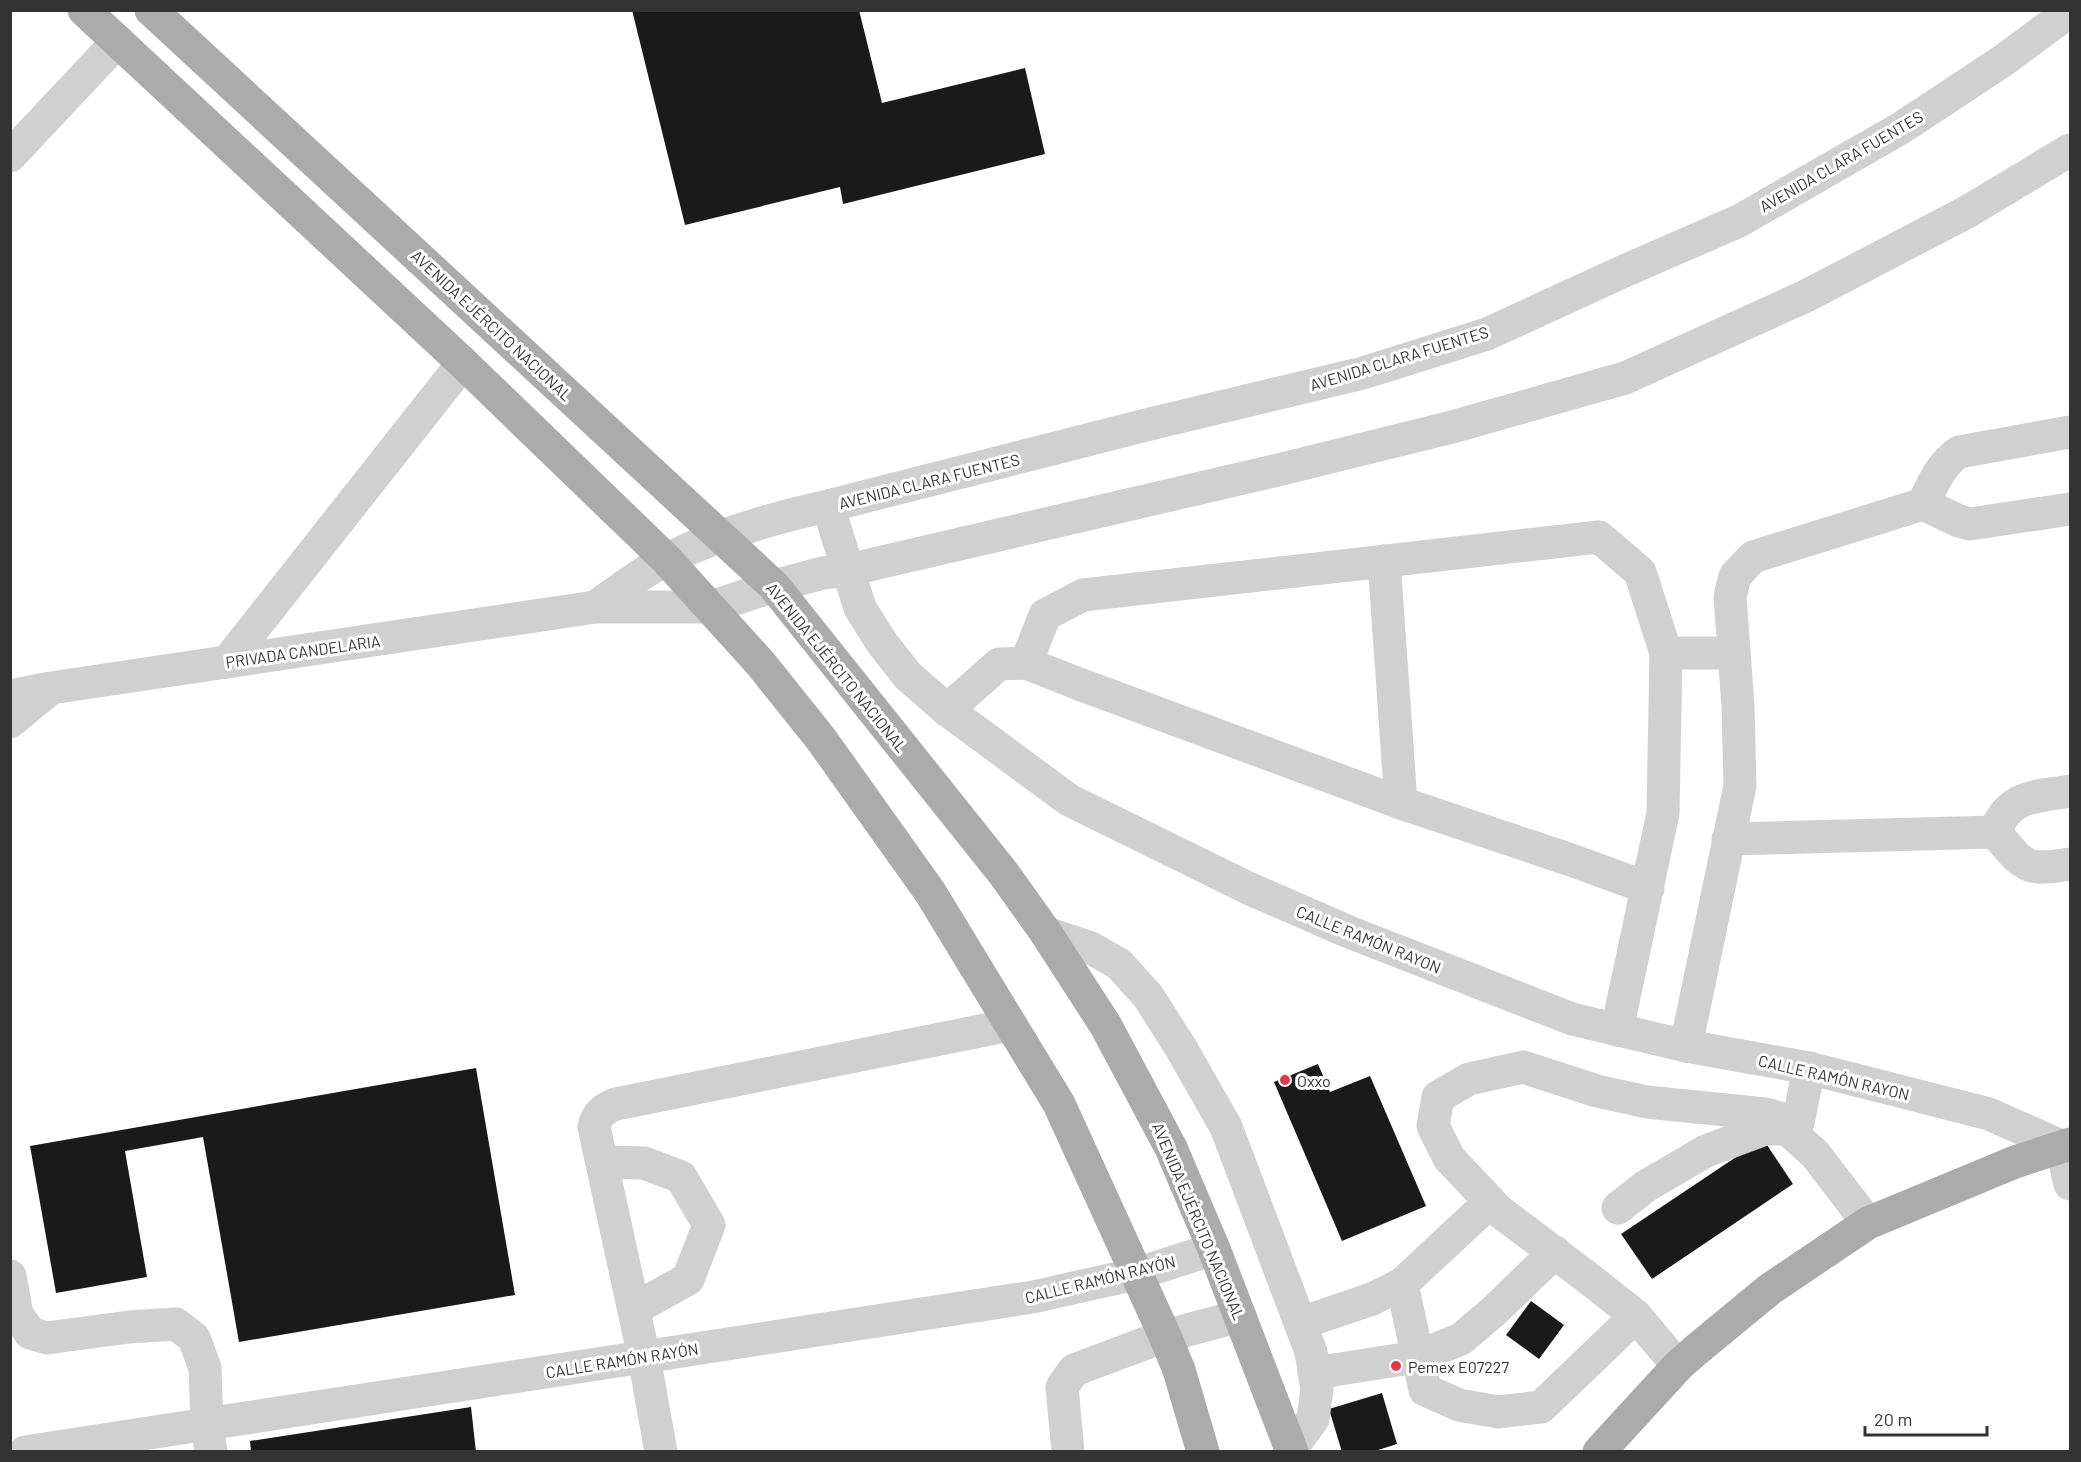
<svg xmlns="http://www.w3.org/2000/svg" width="2081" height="1462" font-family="Barlow,sans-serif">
<rect width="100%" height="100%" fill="#fff"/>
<g fill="#1a1a1a">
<path d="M 632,10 L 859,10 L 882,103 L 1025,68 L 1045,154 L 843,204 L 840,187 L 685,225 Z"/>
<path d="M 1318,1064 L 1330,1092 L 1370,1076 L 1426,1206 L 1342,1241 L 1274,1082 Z"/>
<path d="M 476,1068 L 515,1295 L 239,1342 L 203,1137 L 125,1151 L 147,1277 L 56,1293 L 30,1146 Z"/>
<path d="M 1763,1139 L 1793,1184 L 1652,1279 L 1621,1234 Z"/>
<path d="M 1531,1301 L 1564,1325 L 1539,1359 L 1506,1335 Z"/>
<path d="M 1382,1393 L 1397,1444 L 1372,1452 L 1342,1452 L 1329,1409 Z"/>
<path d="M 471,1407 L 476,1452 L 251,1452 L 250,1441 Z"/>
</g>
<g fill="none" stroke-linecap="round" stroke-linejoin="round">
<g stroke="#d0d0d0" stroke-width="33">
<path d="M 10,156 L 118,41"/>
<path d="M 1923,504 C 1933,484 1940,465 1959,452 L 2070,432"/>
<path d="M 828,506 L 860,608 L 882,643 L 908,676 L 947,710 L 1069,800 L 1248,888 L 1349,932 L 1572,1019 L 1686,1046 L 1809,1068 L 1989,1114 L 2061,1146 L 2070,1184"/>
<path d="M 1384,561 L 1401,803"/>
<path d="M 595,607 C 617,592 645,570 669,558 C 719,534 773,518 828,506 L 1150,424 L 1363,373 L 1487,334 L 1622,272 L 1739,221 L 1901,128 L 2004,60 L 2070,11"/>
<path d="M 1666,653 L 1734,653"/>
<path d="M 227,662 L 463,363"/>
<path d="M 10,696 L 51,688 L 595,607 L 711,607 L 774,586 L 823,573 L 848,570 L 1282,469 L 1452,427 L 1625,378 L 1806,296 L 1967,212 L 2070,150"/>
<path d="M 947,710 L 999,664 L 1026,663"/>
<path d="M 10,722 L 50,689"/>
<path d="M 1995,832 C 2009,794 2037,797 2070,791"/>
<path d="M 1995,832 C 2024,866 2024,872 2070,864"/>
<path d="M 1728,839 L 1995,832"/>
<path d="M 1046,933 L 1091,948 L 1119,964 L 1148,996 L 1181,1048 L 1226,1127 L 1311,1352 L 1317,1389 L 1313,1419 L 1291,1449"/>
<path d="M 1617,1030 L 1663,813 L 1666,653 L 1640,572 L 1599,537 L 1083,595 L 1045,615 L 1026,663 L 1079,684 L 1401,803 L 1571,860 L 1648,888"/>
<path d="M 1686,1046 L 1740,786 L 1738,706 L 1730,597 L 1735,576 L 1753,557 L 1923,504 L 1959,521 L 1970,524 L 2070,509"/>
<path d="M 602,1162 L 644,1163 L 681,1177 L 709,1225 L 688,1279 L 634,1309"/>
<path d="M 1618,1208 L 1646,1186 L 1706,1151 L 1765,1129 L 1787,1129 L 1815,1154 L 1868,1223"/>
<path d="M 10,1276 L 17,1314 L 30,1333 L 47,1338 L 129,1327 L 176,1324 L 194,1338 L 205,1368 L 207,1424 L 211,1452"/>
<path d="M 1402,1284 L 1425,1390 L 1459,1405 L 1498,1412 L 1541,1407 L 1636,1316"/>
<path d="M 1301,1323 L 1372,1299 L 1402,1284 L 1490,1202"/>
<path d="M 1678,1366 L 1636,1316 L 1592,1281 L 1499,1211 L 1449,1158 L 1433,1126 L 1438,1097 L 1469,1079 L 1523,1067 L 1597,1091 L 1647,1102 L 1765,1114 L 1798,1123 L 1809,1068"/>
<path d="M 1314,1373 L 1417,1357 L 1461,1339 L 1494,1311 L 1555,1252"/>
<path d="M 25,1452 L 1033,1297 L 1136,1274 L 1214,1249"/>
<path d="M 661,1452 L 644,1357 L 594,1127 C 597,1114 603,1109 616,1104 L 1010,1025"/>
<path d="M 1068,1452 L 1062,1387 L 1074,1370 L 1165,1336 L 1240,1316"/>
</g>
<g stroke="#ababab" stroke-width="33">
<path d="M 84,10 L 463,363 L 666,559 L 761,664 L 821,739 L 930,892 L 1059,1104 L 1165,1336 L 1179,1370 L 1203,1452"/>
<path d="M 151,10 L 774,586 L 1004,874 L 1046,933 L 1106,1026 L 1171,1148 L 1214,1249 L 1292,1452"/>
<path d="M 1599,1452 L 1678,1366 L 1696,1350 L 1770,1289 L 1868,1223 L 2015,1162 L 2070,1144"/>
</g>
</g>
<g fill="#e63946" stroke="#fff" stroke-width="2">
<circle cx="1285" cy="1080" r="6"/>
<circle cx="1396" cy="1366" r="6"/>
</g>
<g text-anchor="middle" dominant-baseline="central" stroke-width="6" stroke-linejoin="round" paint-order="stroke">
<g font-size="16" fill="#333" stroke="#fff">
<text transform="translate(1841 161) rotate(-30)">AVENIDA CLARA FUENTES</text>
<text transform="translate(492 325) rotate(43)">AVENIDA EJÉRCITO NACIONAL</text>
<text transform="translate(1399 358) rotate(-17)">AVENIDA CLARA FUENTES</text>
<text transform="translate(929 481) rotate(-14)">AVENIDA CLARA FUENTES</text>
<text transform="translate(303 651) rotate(-8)">PRIVADA CANDELARIA</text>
<text transform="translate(837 667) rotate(51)">AVENIDA EJÉRCITO NACIONAL</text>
<text transform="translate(1369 939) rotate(22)">CALLE RAMÓN RAYON</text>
<text transform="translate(1834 1077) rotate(13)">CALLE RAMÓN RAYON</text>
<text transform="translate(1199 1221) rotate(67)">AVENIDA EJÉRCITO NACIONAL</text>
<text transform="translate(1100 1279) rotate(-14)">CALLE RAMÓN RAYÓN</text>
<text transform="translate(622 1360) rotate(-9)">CALLE RAMÓN RAYÓN</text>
</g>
<g font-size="16" fill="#333" stroke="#fff" text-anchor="start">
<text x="1297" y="1080">Oxxo</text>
<text x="1408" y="1366">Pemex E07227</text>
</g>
</g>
<rect width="2081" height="1462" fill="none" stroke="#333333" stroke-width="24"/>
<path d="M1865 1426v9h122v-9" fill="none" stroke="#333333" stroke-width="3"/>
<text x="1874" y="1426" font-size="18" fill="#333333" stroke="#ffffff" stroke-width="4.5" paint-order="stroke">20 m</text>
</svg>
